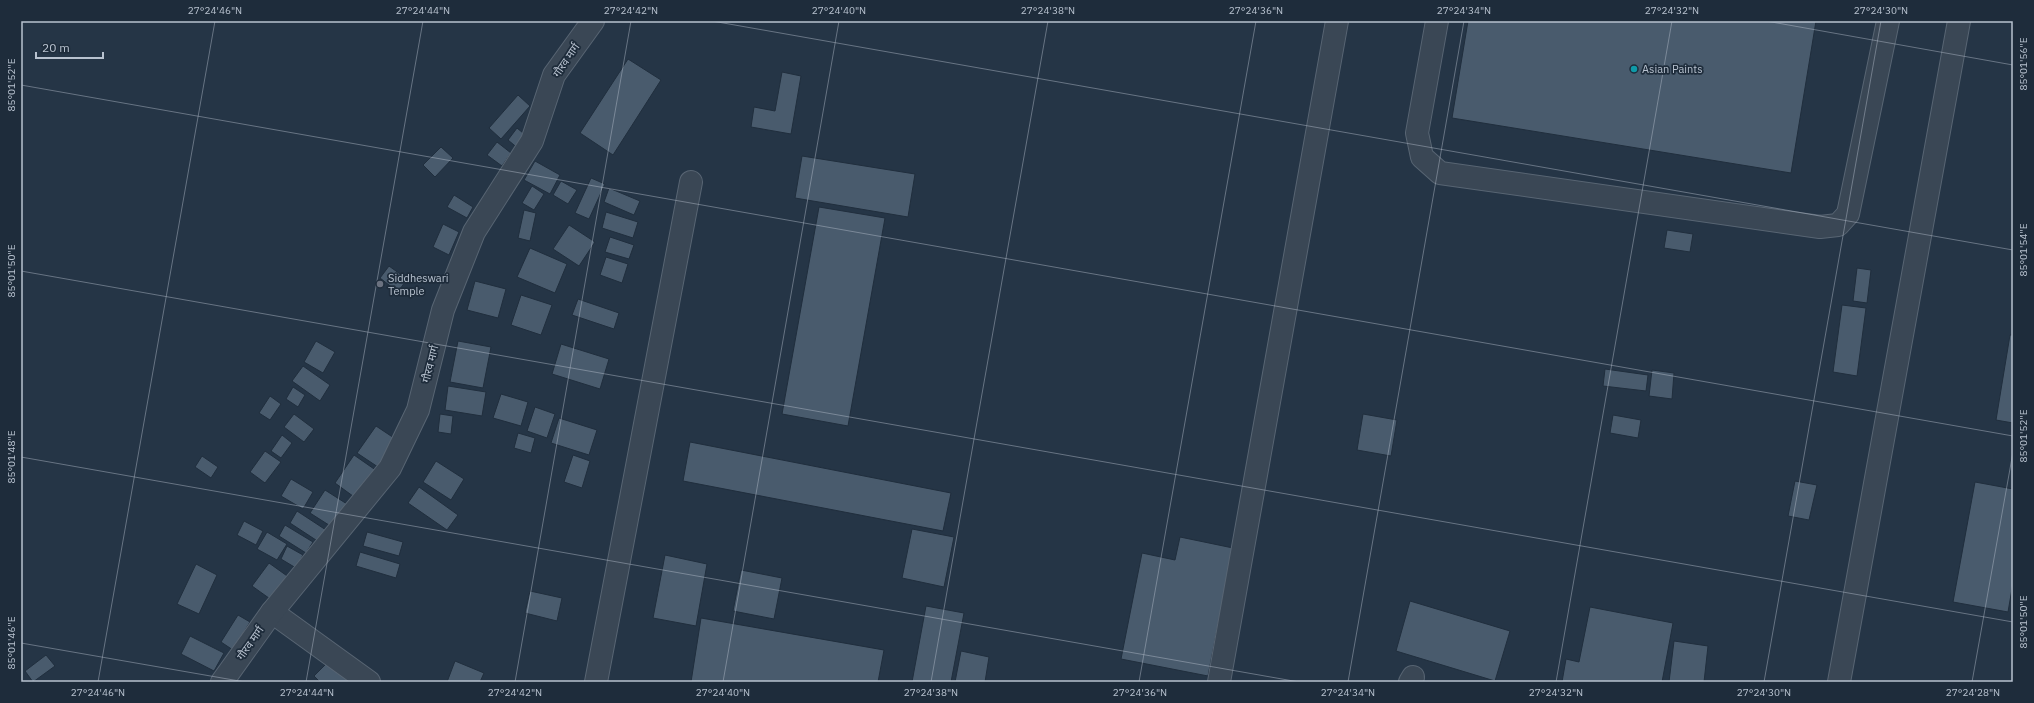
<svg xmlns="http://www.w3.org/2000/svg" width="2034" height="703" font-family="'IBM Plex Sans','Noto Sans Devanagari',sans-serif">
<rect width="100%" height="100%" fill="#253546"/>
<g fill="#495b6d" stroke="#202e3d">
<path d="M 1468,21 L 1816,21 L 1791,173 L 1452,118 Z"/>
<path d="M 628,59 L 661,80 L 613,155 L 580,133 Z"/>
<path d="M 782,72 L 801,76 L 791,134 L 751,127 L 754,107 L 775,111 Z"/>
<path d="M 518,95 L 530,106 L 501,139 L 489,128 Z"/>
<path d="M 517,128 L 529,138 L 520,150 L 508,140 Z"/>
<path d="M 497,142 L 511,153 L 502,166 L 487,155 Z"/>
<path d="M 441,147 L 453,158 L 435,177 L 423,165 Z"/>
<path d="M 802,156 L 915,174 L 908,217 L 795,198 Z"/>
<path d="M 535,161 L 560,175 L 550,194 L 524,180 Z"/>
<path d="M 591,178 L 605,184 L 589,219 L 575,213 Z"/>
<path d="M 561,181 L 577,190 L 568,204 L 553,195 Z"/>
<path d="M 532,186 L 544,194 L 534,210 L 522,203 Z"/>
<path d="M 609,188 L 640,201 L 634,215 L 604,202 Z"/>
<path d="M 454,195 L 473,207 L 467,218 L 447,207 Z"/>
<path d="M 819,207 L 885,218 L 848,426 L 782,414 Z"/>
<path d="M 524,210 L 536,213 L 530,241 L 518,238 Z"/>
<path d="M 606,212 L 638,222 L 633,238 L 602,228 Z"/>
<path d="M 443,224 L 459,232 L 449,255 L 433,247 Z"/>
<path d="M 569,225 L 595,242 L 579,266 L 553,249 Z"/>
<path d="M 1667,230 L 1693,234 L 1690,252 L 1664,248 Z"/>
<path d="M 610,237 L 634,245 L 629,259 L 605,252 Z"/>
<path d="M 530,248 L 567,264 L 555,293 L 517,277 Z"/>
<path d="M 606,257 L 628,264 L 622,283 L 600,275 Z"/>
<path d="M 389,266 L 407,279 L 398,292 L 380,278 Z"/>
<path d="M 1857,268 L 1871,270 L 1867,303 L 1853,301 Z"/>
<path d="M 475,281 L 506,289 L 498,318 L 467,310 Z"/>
<path d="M 521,295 L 552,305 L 541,335 L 511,325 Z"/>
<path d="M 578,299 L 619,313 L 614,329 L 572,315 Z"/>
<path d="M 1842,305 L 1866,308 L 1857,376 L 1833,372 Z"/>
<path d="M 2010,335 L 2013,335 L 2013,423 L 1996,420 Z"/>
<path d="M 316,341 L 335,352 L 323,373 L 304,362 Z"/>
<path d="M 458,341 L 491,347 L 483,388 L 450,382 Z"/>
<path d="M 561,344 L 609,359 L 600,389 L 552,374 Z"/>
<path d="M 303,366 L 330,385 L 320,401 L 292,381 Z"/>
<path d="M 1605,369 L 1648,375 L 1646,391 L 1603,386 Z"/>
<path d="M 1652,370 L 1674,373 L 1672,399 L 1649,396 Z"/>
<path d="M 448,386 L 486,392 L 482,416 L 445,410 Z"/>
<path d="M 293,387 L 305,395 L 298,407 L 286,399 Z"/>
<path d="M 501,394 L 528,402 L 521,426 L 493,418 Z"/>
<path d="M 270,396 L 281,404 L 270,420 L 259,413 Z"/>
<path d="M 535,407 L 555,414 L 547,438 L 527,431 Z"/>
<path d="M 294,414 L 314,429 L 304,442 L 284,427 Z"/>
<path d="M 440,414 L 453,416 L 451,434 L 438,432 Z"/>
<path d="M 1363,414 L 1397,420 L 1391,456 L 1357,450 Z"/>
<path d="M 1613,415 L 1641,420 L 1638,438 L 1610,433 Z"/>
<path d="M 559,418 L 597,430 L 589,455 L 551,443 Z"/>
<path d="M 376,426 L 397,440 L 378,467 L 357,453 Z"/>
<path d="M 518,433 L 535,438 L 531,453 L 514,448 Z"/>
<path d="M 282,435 L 292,443 L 281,458 L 271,451 Z"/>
<path d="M 690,442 L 951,493 L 943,531 L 683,481 Z"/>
<path d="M 265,451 L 281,462 L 265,483 L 250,472 Z"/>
<path d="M 354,455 L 377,471 L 357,499 L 335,483 Z"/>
<path d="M 573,455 L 590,461 L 582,488 L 564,482 Z"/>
<path d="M 202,456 L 218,467 L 211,478 L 195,467 Z"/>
<path d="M 436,461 L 464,479 L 451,500 L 423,482 Z"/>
<path d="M 291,479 L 313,492 L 303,509 L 281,496 Z"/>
<path d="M 1795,481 L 1817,485 L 1809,520 L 1788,516 Z"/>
<path d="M 1975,482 L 2013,489 L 2013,583 L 2008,612 L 1953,602 Z"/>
<path d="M 419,487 L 458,515 L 447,530 L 408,503 Z"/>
<path d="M 325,490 L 347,504 L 332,527 L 310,513 Z"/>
<path d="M 297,511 L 326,530 L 319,542 L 290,523 Z"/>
<path d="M 244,521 L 263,531 L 256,545 L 237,535 Z"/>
<path d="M 285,525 L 313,542 L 306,553 L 279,536 Z"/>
<path d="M 912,529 L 954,537 L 944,587 L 902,578 Z"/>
<path d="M 267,532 L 287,544 L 277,560 L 257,549 Z"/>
<path d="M 367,532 L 403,542 L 399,556 L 363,546 Z"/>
<path d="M 1180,537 L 1233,548 L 1208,676 L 1121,659 L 1142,553 L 1175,560 Z"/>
<path d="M 287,546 L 303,555 L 296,568 L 281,559 Z"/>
<path d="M 360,552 L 400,564 L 396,578 L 356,566 Z"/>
<path d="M 665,555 L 707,564 L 696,626 L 653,618 Z"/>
<path d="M 269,563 L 290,578 L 273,601 L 252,586 Z"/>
<path d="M 196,564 L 217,575 L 199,614 L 177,604 Z"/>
<path d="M 741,570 L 782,578 L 774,619 L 733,611 Z"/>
<path d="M 530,591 L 562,598 L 557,621 L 525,613 Z"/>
<path d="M 1410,601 L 1510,631 L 1495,681 L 1396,651 Z"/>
<path d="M 926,606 L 964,613 L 951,682 L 912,682 Z"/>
<path d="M 1590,607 L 1673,623 L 1662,682 L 1562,682 L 1566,659 L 1579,662 Z"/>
<path d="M 238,615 L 250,622 L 233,650 L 221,642 Z"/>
<path d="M 701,618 L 884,650 L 878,682 L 691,682 Z"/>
<path d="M 190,636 L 224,653 L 214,671 L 181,654 Z"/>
<path d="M 1674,641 L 1708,646 L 1704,682 L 1669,682 Z"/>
<path d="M 339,651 L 360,672 L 349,682 L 320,682 L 314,676 Z"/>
<path d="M 961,651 L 989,657 L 985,682 L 955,682 Z"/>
<path d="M 46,655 L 55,666 L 33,682 L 25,671 Z"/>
<path d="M 455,661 L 484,673 L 480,682 L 447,682 Z"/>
</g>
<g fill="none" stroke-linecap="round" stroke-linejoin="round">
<g stroke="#586573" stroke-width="24">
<g id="minor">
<path d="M 1437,21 L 1417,133 L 1422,157 L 1440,173 L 1820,227 L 1838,225 L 1848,214 L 1888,21"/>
<path d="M 272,612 L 369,682"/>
<path d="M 222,682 L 272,612 L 390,468 L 418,410 L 443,310 L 474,232 L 532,141 L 554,75 L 593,21"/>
<path d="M 596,682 L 691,182"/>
<path d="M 1219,682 L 1337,21"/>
<path d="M 1410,682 L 1413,677"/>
<path d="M 1839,682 L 1959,21"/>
</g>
</g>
<use href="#minor" stroke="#3a4755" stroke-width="22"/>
</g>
<path fill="none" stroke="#b8c2cf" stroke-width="1" stroke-opacity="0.45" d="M 712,21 L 2013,250M 1766,21 L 2013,65M 21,85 L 2013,436M 21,271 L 2013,622M 21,457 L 1299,682M 21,643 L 245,682M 98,682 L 215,21M 306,682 L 423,21M 515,682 L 631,21M 723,682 L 839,21M 931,682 L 1048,21M 1139,682 L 1256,21M 1348,682 L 1464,21M 1556,682 L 1672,21M 1764,682 L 1881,21M 1972,682 L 2013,452"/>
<circle fill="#0f9aa8" stroke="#1e2c3b" stroke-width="1.5" cx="1634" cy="69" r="4"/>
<circle fill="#6b7280" stroke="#1e2c3b" stroke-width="1.5" cx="380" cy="284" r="4"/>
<g text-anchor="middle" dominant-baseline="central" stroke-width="3.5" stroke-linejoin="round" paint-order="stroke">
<g font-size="11" fill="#b8c2cf" stroke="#1e2c3b">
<text transform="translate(566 60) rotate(-56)">गौरव मार्ग</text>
<text transform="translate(430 364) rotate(-76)">गौरव मार्ग</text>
<text transform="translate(250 643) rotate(-55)">गौरव मार्ग</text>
</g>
<g font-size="11" fill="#b8c2cf" stroke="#1e2c3b" text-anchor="start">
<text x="1642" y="69">Asian Paints</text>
<text x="388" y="278">Siddheswari<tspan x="388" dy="13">Temple</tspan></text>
</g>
</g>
<rect width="2034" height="703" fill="none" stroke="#1e2c3b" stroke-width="44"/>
<path d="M36 52v6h67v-6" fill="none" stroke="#b8c2cf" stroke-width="2"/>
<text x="42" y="52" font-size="12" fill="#b8c2cf" stroke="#1e2c3b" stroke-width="3" paint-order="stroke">20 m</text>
<rect x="22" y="22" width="1990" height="659" fill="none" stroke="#b8c2cf" stroke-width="1.5"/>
<g font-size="10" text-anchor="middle" fill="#b8c2cf">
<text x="215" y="14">27°24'46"N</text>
<text x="423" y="14">27°24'44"N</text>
<text x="631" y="14">27°24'42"N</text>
<text x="839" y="14">27°24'40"N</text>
<text x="1048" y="14">27°24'38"N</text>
<text x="1256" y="14">27°24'36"N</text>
<text x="1464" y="14">27°24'34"N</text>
<text x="1672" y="14">27°24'32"N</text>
<text x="1881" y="14">27°24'30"N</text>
<text transform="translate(2023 64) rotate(-90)" y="4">85°01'56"E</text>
<text transform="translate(11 85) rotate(-90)" y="4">85°01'52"E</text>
<text transform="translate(2023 250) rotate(-90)" y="4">85°01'54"E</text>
<text transform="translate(11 271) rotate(-90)" y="4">85°01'50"E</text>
<text transform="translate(2023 436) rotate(-90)" y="4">85°01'52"E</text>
<text transform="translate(11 457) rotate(-90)" y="4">85°01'48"E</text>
<text transform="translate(2023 622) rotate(-90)" y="4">85°01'50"E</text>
<text transform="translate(11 643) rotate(-90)" y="4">85°01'46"E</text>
<text x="98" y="696">27°24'46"N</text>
<text x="307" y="696">27°24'44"N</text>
<text x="515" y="696">27°24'42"N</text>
<text x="723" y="696">27°24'40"N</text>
<text x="931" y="696">27°24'38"N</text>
<text x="1140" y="696">27°24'36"N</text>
<text x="1348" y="696">27°24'34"N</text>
<text x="1556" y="696">27°24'32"N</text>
<text x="1764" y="696">27°24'30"N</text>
<text x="1973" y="696">27°24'28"N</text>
</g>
</svg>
